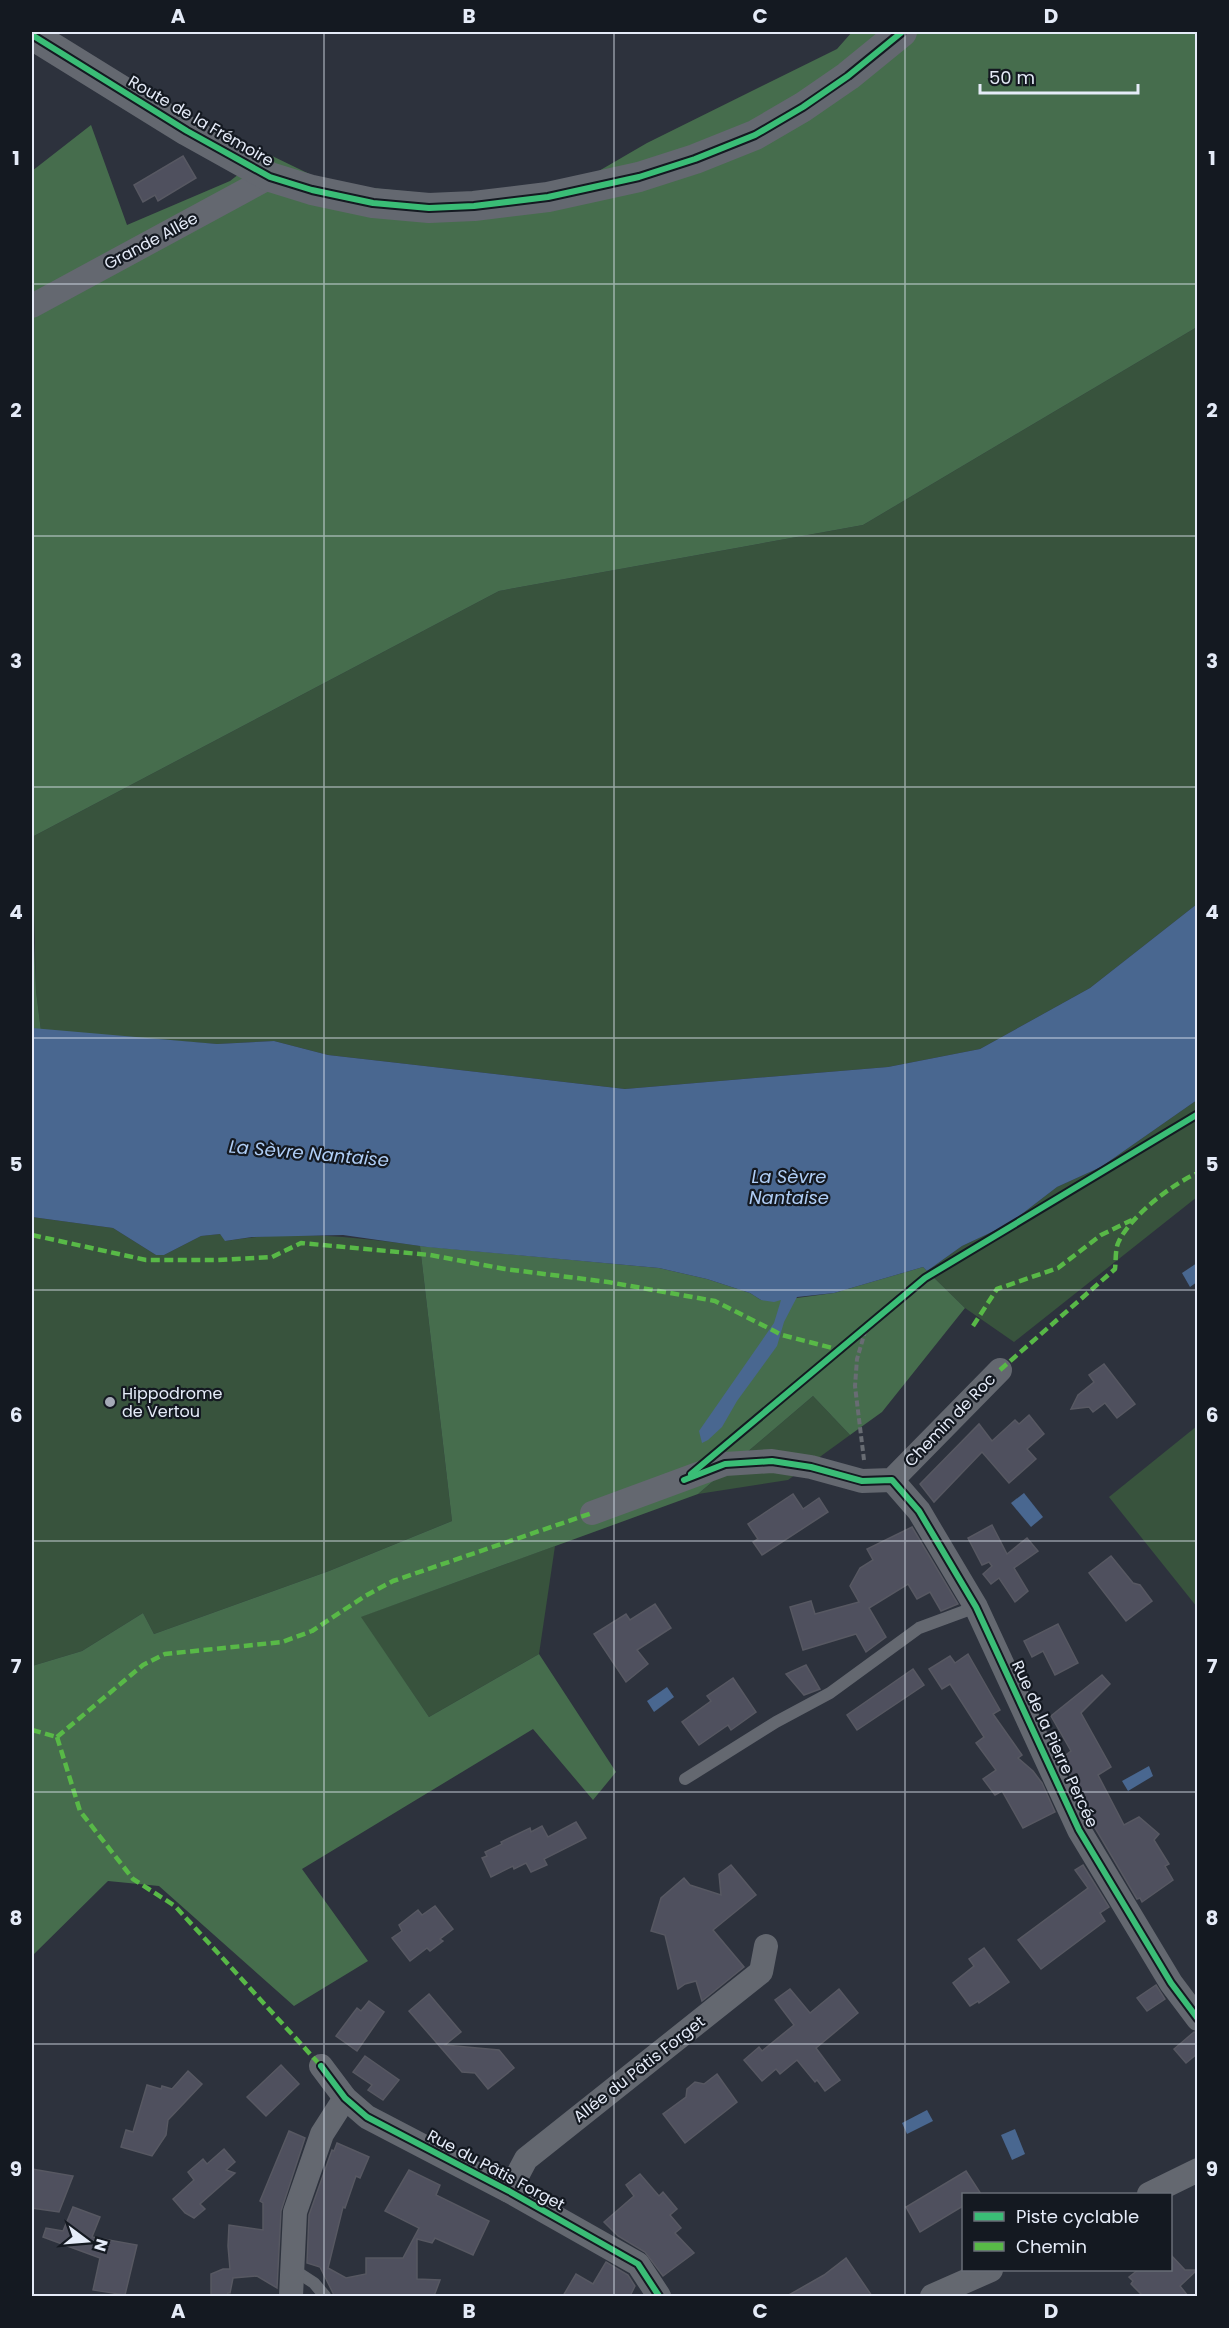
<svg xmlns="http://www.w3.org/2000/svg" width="1229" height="2328" font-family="Poppins,sans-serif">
<rect width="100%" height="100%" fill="#2d323d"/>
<g fill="#38533d">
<path d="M 1197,327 L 1197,904 L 1090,988 L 980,1049 L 888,1067 L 625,1089 L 328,1055 L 274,1041 L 217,1044 L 41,1031 L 36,991 L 32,837 L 499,591 L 863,525 Z"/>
<path d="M 1197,1100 L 1197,1197 L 1014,1342 L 965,1308 L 927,1271 L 962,1246 L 1009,1224 L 1057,1187 L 1101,1167 Z"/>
<path d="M 32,1217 L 113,1228 L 156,1255 L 164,1255 L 201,1236 L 220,1234 L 226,1241 C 290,1230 356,1237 420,1246 L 452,1521 L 329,1571 L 154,1634 L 143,1613 L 82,1651 L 32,1666 Z"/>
<path d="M 813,1396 L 850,1435 L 788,1480 L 698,1494 Z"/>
<path d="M 1197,1426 L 1197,1607 L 1109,1497 Z"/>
<path d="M 555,1546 L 539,1654 L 429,1717 L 360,1617 Z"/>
</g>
<g fill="#466d4d">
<path d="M 852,32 L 1197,32 L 1197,327 L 863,525 L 499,591 L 32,837 L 32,171 L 91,125 L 127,225 L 230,181 L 266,153 L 330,184 L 443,195 L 585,179 L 647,143 L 837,49 Z"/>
<path d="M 32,893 L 36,991 L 41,1031 L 32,1028 Z"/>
<path d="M 420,1246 L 659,1268 L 707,1279 L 750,1293 L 761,1300 L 782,1300 L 834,1293 L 923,1267 L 965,1308 L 882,1412 L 850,1435 L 813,1396 L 698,1494 L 361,1617 L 429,1717 L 539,1654 L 616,1772 L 593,1800 L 533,1729 L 302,1869 L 368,1961 L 294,2006 L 159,1886 L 108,1881 L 32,1956 L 32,1666 L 82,1651 L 143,1613 L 154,1634 L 329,1571 L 452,1521 Z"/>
</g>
<g fill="#496790">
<path d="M 1197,904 L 1197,1100 L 1101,1167 L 1057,1187 L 1009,1224 L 962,1246 L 927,1271 L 923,1267 L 834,1293 L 797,1297 L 784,1322 L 777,1346 L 737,1401 L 722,1427 L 708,1440 L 702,1443 L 699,1431 L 774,1323 L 781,1300 L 774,1302 L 761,1300 L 750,1293 L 707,1279 L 659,1268 L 427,1247 L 343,1235 L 252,1237 L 225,1241 L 220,1234 L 201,1236 L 164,1255 L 156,1255 L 113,1228 L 32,1217 L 32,1028 L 217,1044 L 274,1041 L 328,1055 L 625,1089 L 888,1067 L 980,1049 L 1090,988 Z"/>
<path d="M 1197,1263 L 1197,1282 L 1190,1287 L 1182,1273 Z"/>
<path d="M 1024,1493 L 1043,1517 L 1031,1527 L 1011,1503 Z"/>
<path d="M 667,1687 L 674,1697 L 654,1712 L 647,1701 Z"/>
<path d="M 1149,1766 L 1153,1776 L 1128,1791 L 1122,1781 Z"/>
<path d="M 927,2110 L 933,2121 L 907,2134 L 902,2123 Z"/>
<path d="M 1015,2129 L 1025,2154 L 1012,2160 L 1001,2135 Z"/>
</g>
<g fill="#4f505e" stroke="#575862" stroke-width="1.5">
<path d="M 183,156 L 196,178 L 158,201 L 155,195 L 143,202 L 134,185 Z"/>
<path d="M 1104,1364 L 1135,1404 L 1117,1418 L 1105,1403 L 1093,1412 L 1089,1407 L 1071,1409 L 1078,1395 L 1094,1382 L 1089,1375 Z"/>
<path d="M 1029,1415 L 1044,1434 L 1027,1449 L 1036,1459 L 1009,1483 L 982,1452 L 934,1502 L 920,1484 L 979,1424 L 992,1441 L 1015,1420 L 1019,1424 Z"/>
<path d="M 793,1494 L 803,1509 L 819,1498 L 828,1512 L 762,1555 L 753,1542 L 758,1539 L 748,1524 Z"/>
<path d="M 992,1525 L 1007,1554 L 1027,1538 L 1038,1551 L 1014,1568 L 1028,1591 L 1015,1602 L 999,1578 L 991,1584 L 983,1574 L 992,1566 L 989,1562 L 982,1565 L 968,1538 Z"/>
<path d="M 912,1527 L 958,1604 L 941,1611 L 930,1592 L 917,1599 L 908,1584 L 869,1608 L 886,1637 L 866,1652 L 856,1634 L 803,1650 L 790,1607 L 811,1601 L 815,1614 L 859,1602 L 850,1586 L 860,1568 L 873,1560 L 867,1549 Z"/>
<path d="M 1111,1556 L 1133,1583 L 1140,1585 L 1152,1601 L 1126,1621 L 1089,1573 Z"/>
<path d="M 655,1604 L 671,1628 L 637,1650 L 648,1664 L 626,1682 L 594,1634 L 626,1614 L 630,1620 Z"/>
<path d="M 1058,1624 L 1078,1663 L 1055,1675 L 1043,1651 L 1032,1657 L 1024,1641 Z"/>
<path d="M 968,1654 L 1000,1710 L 993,1714 L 1022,1755 L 1018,1758 L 1033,1771 L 1042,1783 L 1055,1812 L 1023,1828 L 1002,1791 L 995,1795 L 983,1779 L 996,1770 L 976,1743 L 984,1737 L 950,1684 L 942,1689 L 929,1669 L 950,1656 L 955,1663 Z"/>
<path d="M 806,1665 L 820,1689 L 804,1695 L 786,1674 Z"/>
<path d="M 913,1669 L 924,1685 L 857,1730 L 847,1715 Z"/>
<path d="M 1102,1675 L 1110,1684 L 1081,1713 L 1111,1767 L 1098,1775 L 1124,1825 L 1139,1817 L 1159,1834 L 1154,1840 L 1169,1864 L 1165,1866 L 1173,1880 L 1142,1902 L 1140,1898 L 1137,1899 L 1092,1823 L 1062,1758 L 1071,1751 L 1051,1716 Z"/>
<path d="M 733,1678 L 756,1712 L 731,1730 L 728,1725 L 699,1745 L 682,1722 L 711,1701 L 707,1696 Z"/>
<path d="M 576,1822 L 586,1838 L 544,1859 L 547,1865 L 531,1872 L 526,1863 L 514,1869 L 513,1866 L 491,1877 L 482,1858 L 487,1856 L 485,1852 L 502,1844 L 501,1842 L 530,1828 L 531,1832 L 542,1826 L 548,1837 Z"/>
<path d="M 731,1865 L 756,1895 L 713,1930 L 744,1967 L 702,2001 L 696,1981 L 685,1984 L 678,1989 L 665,1935 L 651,1931 L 661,1898 L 684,1878 L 690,1885 L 721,1895 L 719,1874 Z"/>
<path d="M 1083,1865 L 1109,1907 L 1100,1913 L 1105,1921 L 1041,1969 L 1018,1940 L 1088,1888 L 1075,1870 Z"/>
<path d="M 435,1906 L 453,1929 L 440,1939 L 443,1941 L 430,1951 L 427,1948 L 410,1961 L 392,1938 L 402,1931 L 399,1925 L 418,1910 L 422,1915 Z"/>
<path d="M 984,1948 L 1009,1982 L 979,2003 L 978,2001 L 970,2006 L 953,1983 L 974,1966 L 969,1959 Z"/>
<path d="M 1156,1985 L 1165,1999 L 1147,2011 L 1137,1998 Z"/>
<path d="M 790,1989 L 810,2013 L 839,1989 L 858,2013 L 816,2048 L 840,2080 L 825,2091 L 817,2080 L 815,2082 L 797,2060 L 780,2074 L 776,2069 L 762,2081 L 744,2060 L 759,2047 L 762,2051 L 794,2025 L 775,2000 Z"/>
<path d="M 429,1994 L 461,2032 L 445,2045 L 499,2050 L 514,2068 L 488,2089 L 475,2073 L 462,2072 L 409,2011 Z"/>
<path d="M 369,2001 L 384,2012 L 357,2051 L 336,2036 L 357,2008 L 361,2011 Z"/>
<path d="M 1194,2032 L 1197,2033 L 1197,2054 L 1186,2063 L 1174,2049 Z"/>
<path d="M 365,2056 L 399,2080 L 383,2100 L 368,2090 L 372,2085 L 353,2072 Z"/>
<path d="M 281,2065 L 299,2084 L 266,2116 L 247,2097 Z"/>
<path d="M 188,2071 L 202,2084 L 168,2120 L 166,2135 L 152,2156 L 121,2147 L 126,2130 L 133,2132 L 147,2085 L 161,2089 L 162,2086 L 172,2089 Z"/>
<path d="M 717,2074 L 737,2102 L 685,2143 L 663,2114 L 686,2097 L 687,2089 L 695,2082 L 704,2084 Z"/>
<path d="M 289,2131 L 305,2138 L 281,2211 L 277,2288 L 257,2276 L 233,2278 L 230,2293 L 228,2293 L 227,2296 L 211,2296 L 211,2274 L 223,2269 L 230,2269 L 228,2246 L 229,2225 L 263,2230 L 263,2203 L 260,2201 Z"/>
<path d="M 337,2143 L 369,2157 L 360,2178 L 356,2176 L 345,2208 L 343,2207 L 328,2268 L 346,2278 L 366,2274 L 366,2258 L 403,2258 L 419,2228 L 385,2211 L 409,2170 L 440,2185 L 436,2195 L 489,2221 L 473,2255 L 435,2238 L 432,2243 L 417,2239 L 417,2279 L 440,2280 L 434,2296 L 338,2296 L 334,2295 L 320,2267 L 307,2263 L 309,2215 L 332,2150 L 334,2151 Z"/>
<path d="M 224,2149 L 235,2162 L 226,2170 L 235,2173 L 200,2204 L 205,2209 L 194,2218 L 185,2213 L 173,2199 L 194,2180 L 188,2172 L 203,2159 L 207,2164 Z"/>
<path d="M 32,2169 L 73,2176 L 59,2212 L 32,2208 Z"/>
<path d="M 966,2171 L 981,2194 L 963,2194 L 963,2206 L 920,2232 L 906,2207 Z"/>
<path d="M 640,2174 L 659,2196 L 663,2192 L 677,2209 L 670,2215 L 681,2228 L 675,2233 L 694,2253 L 663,2276 L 645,2252 L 618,2236 L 604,2222 L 634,2196 L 626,2185 Z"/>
<path d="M 73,2207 L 100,2217 L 92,2237 L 137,2245 L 125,2295 L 93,2290 L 100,2258 L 43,2237 L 46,2228 L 63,2231 Z"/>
<path d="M 1170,2254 L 1185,2270 L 1197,2270 L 1180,2286 L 1188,2296 L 1143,2296 L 1131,2284 L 1133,2281 L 1129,2277 L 1138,2270 L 1170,2270 Z"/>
<path d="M 846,2258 L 872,2296 L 787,2296 L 824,2275 Z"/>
<path d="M 606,2262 L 628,2275 L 635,2286 L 630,2296 L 563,2296 L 576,2274 L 593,2284 Z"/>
</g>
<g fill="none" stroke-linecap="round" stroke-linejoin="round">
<path stroke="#686c73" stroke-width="4" stroke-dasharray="6 3" stroke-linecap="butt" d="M 864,1460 L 855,1386 L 857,1359 L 867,1325"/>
<g stroke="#646870" stroke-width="12">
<path d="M 685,1779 L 776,1722 L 830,1693 L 919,1628 L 976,1607"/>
<path d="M 294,2270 L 314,2283 L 325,2296"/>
</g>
<g stroke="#646870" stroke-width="24">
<path d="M 32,306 L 270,177"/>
<path d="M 892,1480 L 919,1511 L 976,1607 L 1079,1830 L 1171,1983 L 1198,2019"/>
<path d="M 592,1513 L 725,1464 L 772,1461 L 811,1467 L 862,1481 L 892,1480 L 1000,1370"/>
<path d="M 321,2066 L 345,2098 L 367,2117 L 509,2191 L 638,2264 L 659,2296"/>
<path d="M 509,2191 L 526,2159 L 761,1972 L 766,1946"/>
<path d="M 1149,2194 L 1198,2170"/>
<path d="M 291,2296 L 295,2212 L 322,2134 L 345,2098"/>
<path d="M 932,2296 L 991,2270"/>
</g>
<path stroke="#646870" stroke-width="30" d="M 32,35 L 187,131 L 270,177 L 312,190 L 373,203 L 429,208 L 474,206 L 548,197 L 639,177 L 695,159 L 755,135 L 803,107 L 848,76 L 902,32"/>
<g stroke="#58b947" stroke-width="4.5" stroke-dasharray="9 4.5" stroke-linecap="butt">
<path d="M 32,1235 L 146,1260 L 218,1260 L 272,1257 L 301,1243 L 430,1255 L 505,1269 L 608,1282 L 715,1301 L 782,1335 L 840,1350"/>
<path d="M 973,1326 L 997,1289 L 1058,1268 L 1101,1235 L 1132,1220"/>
<path d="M 1000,1370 L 1115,1269 C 1116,1261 1115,1248 1119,1241 C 1131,1216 1173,1183 1198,1173"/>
<path d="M 32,1730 L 57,1737"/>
<path d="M 57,1737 L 143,1665 L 165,1654 L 282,1642 L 312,1631 L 365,1596 L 393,1581 L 592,1513"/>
<path d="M 57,1737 L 80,1811 L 133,1879 L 175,1906 L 321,2066"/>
</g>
<g stroke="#141921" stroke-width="10">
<g id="cycleway">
<path d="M 32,35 L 187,131 L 270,177 L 312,190 L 373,203 L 429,208 L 474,206 L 548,197 L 639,177 L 695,159 L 755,135 L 803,107 L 848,76 L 902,32"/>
<path d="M 691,1474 L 925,1278 L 1198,1114"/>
<path d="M 684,1480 L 725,1464 L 772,1461 L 811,1467 L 862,1481 L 892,1480 L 919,1511 L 976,1607 L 1079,1830 L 1171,1983 L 1198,2019"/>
<path d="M 321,2066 L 345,2098 L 367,2117 L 509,2191 L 638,2264 L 659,2296"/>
</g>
</g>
<use href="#cycleway" stroke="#3abd76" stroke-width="6"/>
</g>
<path fill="none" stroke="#e5ebf8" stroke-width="1.5" stroke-opacity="0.55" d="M 324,32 L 324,2296M 614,32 L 614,2296M 905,32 L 905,2296M 32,284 L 1198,284M 32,536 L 1198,536M 32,787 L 1198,787M 32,1038 L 1198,1038M 32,1290 L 1198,1290M 32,1541 L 1198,1541M 32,1792 L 1198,1792M 32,2044 L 1198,2044"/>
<circle fill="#a5aab7" stroke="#141921" stroke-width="2" cx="110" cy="1402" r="6"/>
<g text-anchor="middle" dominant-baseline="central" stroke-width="4.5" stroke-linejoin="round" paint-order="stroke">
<g font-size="16" fill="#e5ebf8" stroke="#141921">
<text transform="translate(201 121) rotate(30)">Route de la Frémoire</text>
<text transform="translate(151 241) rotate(-28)">Grande Allée</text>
<text transform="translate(950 1420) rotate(-46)">Chemin de Roc</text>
<text transform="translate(1055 1744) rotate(65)">Rue de la Pierre Percée</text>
<text transform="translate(639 2069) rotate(-38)">Allée du Pâtis Forget</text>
<text transform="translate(496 2170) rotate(28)">Rue du Pâtis Forget</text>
</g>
<g font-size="16" fill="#e5ebf8" stroke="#141921" text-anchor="start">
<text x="122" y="1393">Hippodrome<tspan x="122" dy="18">de Vertou</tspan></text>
</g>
<g font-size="18" font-style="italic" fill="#b0cef6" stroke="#141921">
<text transform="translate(309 1153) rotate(5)">La Sèvre Nantaise</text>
<text x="789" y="1176">La Sèvre<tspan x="789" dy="21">Nantaise</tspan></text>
</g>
</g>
<rect width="1229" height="2328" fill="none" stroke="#141921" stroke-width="66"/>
<rect x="962" y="2193" width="210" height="78" fill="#141921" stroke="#686d77" stroke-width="1.5"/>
<rect x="974" y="2212" width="30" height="9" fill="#3abd76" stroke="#686d77" stroke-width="1.5"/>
<text x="1016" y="2223" font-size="18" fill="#e5ebf8">Piste cyclable</text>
<rect x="974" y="2242" width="30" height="9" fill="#58b947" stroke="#686d77" stroke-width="1.5"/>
<text x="1016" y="2253" font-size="18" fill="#e5ebf8">Chemin</text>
<g transform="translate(87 2241) rotate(106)" stroke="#141921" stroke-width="4.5" paint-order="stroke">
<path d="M0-4.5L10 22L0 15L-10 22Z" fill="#e5ebf8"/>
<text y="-9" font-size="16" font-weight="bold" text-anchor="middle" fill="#e5ebf8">N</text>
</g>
<path d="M980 84v9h158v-9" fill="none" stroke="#e5ebf8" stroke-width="3"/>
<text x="989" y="84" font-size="18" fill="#e5ebf8" stroke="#141921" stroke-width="4.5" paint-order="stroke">50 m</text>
<rect x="33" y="33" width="1163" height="2262" fill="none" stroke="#e5ebf8" stroke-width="2"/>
<g font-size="20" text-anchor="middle" font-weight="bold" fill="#e5ebf8">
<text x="178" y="23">A</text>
<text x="469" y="23">B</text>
<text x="760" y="23">C</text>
<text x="1051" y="23">D</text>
<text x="16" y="165">1</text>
<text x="1212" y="165">1</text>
<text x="16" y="417">2</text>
<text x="1212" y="417">2</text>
<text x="16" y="668">3</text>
<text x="1212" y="668">3</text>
<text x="16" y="919">4</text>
<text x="1212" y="919">4</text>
<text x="16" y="1171">5</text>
<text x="1212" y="1171">5</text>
<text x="16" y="1422">6</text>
<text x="1212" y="1422">6</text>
<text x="16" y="1673">7</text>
<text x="1212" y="1673">7</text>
<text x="16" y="1925">8</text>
<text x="1212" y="1925">8</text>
<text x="16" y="2176">9</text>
<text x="1212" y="2176">9</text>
<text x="178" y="2318">A</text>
<text x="469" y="2318">B</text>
<text x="760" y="2318">C</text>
<text x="1051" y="2318">D</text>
</g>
</svg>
